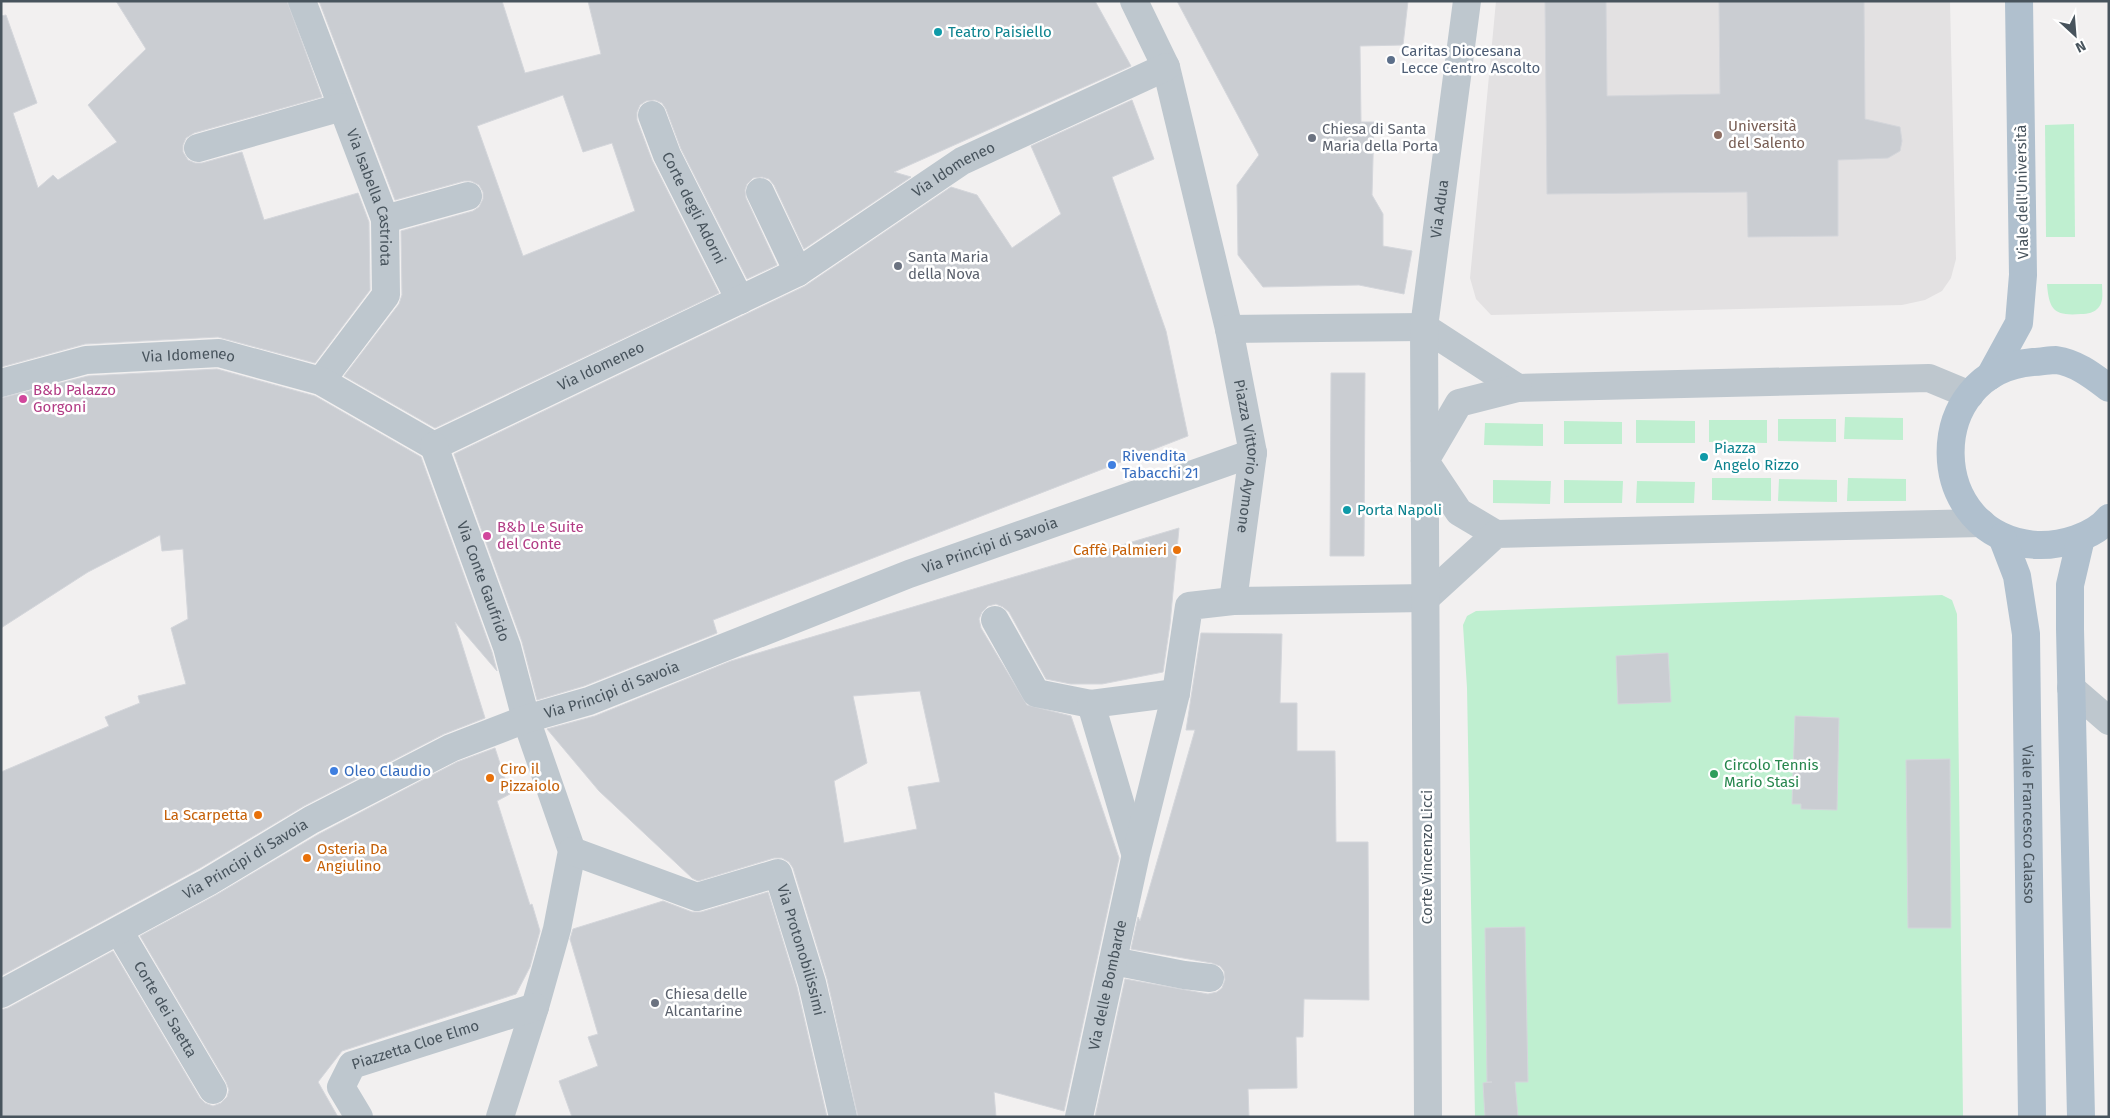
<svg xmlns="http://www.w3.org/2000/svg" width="2110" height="1118" font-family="'Fira Sans',sans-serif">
<rect width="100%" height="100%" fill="#f2f0f0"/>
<path fill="#e3e1e2" d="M 1496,1 L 1950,1 L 1956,259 L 1951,278 L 1942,291 L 1925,300 L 1902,305 L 1491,315 L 1476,299 L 1470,278 Z"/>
<g fill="#bfefd0">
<path d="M 2074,124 L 2075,237 L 2046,237 L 2045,125 Z"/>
<path d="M 2047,284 L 2102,284 C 2102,291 2104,301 2099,307 C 2094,313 2088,314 2081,314 C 2055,316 2049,311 2047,284 Z"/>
<path d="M 1845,417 L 1903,418 L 1903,440 L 1844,439 Z"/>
<path d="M 1778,419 L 1836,419 L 1836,442 L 1778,441 Z"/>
<path d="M 1636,420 L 1695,421 L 1695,443 L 1636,443 Z"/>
<path d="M 1709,420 L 1767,420 L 1767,443 L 1709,442 Z"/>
<path d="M 1564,421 L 1622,422 L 1622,444 L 1564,444 Z"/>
<path d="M 1485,423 L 1543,424 L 1543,446 L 1484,445 Z"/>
<path d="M 1712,478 L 1771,478 L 1771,501 L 1712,500 Z"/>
<path d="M 1848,478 L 1906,479 L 1906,501 L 1847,501 Z"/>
<path d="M 1779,479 L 1837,480 L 1837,502 L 1778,501 Z"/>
<path d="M 1493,480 L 1551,481 L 1550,504 L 1493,503 Z"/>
<path d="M 1564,480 L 1623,481 L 1622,503 L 1564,503 Z"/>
<path d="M 1637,481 L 1695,482 L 1694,503 L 1636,503 Z"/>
<path d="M 1942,595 L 1952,600 L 1957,614 L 1963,1117 L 1475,1117 L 1467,688 L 1463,625 L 1467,616 L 1476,611 Z"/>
</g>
<g fill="#cacdd2" stroke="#d4d6db" fill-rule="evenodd">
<path d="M 116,1 L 287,1 L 322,97 L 194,133 L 186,138 L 183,145 L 183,152 L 188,160 L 195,163 L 202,163 L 242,152 L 264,220 L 358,193 L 369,222 L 370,290 L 315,363 L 218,337 L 85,344 L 1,367 L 1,16 L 6,15 L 37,103 L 13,113 L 38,188 L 53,175 L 58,180 L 117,142 L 88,105 L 146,49 Z"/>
<path d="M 319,1 L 502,1 L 525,73 L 601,54 L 588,1 L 1095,1 L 1131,66 L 894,172 L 911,177 L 804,249 L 774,185 L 769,179 L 762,177 L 753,178 L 747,184 L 745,190 L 746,198 L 777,265 L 747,279 L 681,149 L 666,109 L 662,103 L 655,100 L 646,101 L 640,105 L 637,112 L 637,120 L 652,160 L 719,293 L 435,428 L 344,376 L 399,304 L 402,295 L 401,231 L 473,211 L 479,207 L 483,199 L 483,192 L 479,185 L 471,181 L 464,181 L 395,200 ZM 563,95 L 583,152 L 612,143 L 635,211 L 523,256 L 477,126 Z"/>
<path d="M 1177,1 L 1408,1 L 1403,45 L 1360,46 L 1361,122 L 1374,122 L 1372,195 L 1383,214 L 1383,246 L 1412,251 L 1404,294 L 1359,285 L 1263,287 L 1238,255 L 1237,185 L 1259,155 Z"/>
<path d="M 1545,1 L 1606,1 L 1607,96 L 1720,94 L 1719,1 L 1864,1 L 1865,119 L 1900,127 L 1902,141 L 1900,151 L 1888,158 L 1838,160 L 1838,236 L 1748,237 L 1747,192 L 1547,194 Z"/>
<path d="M 1132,100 L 1154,159 L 1112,177 L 1166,331 L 1188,436 L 713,620 L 717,633 L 584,686 L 537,700 L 522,642 L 454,454 L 805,286 L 951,187 L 977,195 L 1012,248 L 1061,214 L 1031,146 Z"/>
<path d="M 217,369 L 315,396 L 421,457 L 492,652 L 497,671 L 455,622 L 485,718 L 444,734 L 304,806 L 200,868 L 1,976 L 1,772 L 109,726 L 105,717 L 140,703 L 138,696 L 186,684 L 171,628 L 188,619 L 183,549 L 162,551 L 160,535 L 88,572 L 1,628 L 1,398 L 88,376 Z"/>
<path d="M 1331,373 L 1365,373 L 1364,556 L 1330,556 Z"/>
<path d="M 1179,528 L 1170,624 L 1163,672 L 1102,684 L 1071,684 L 1046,679 L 1009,612 L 1003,607 L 996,604 L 988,606 L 982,612 L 979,619 L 981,628 L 1027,705 L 1071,716 L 1119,858 L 1064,1111 L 994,1092 L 996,1117 L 858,1117 L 827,979 L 793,868 L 789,862 L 782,858 L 774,858 L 698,881 L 692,878 L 599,791 L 547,729 L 595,716 L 731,661 ZM 920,691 L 940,782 L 908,787 L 917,829 L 844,843 L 834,781 L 867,763 L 853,696 Z"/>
<path d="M 1201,633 L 1282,634 L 1280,703 L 1297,703 L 1297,751 L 1335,751 L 1336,842 L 1368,842 L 1369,1000 L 1304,999 L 1303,1037 L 1296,1037 L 1297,1088 L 1248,1089 L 1249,1117 L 1095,1117 L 1125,979 L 1208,994 L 1217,992 L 1222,988 L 1225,980 L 1224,971 L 1220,966 L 1212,963 L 1131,949 L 1138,917 L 1140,921 L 1195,730 L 1186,730 Z"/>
<path d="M 1668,653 L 1671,702 L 1618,704 L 1616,656 Z"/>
<path d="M 1795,716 L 1839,718 L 1837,810 L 1801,809 L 1801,804 L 1792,804 Z"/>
<path d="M 495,748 L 510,794 L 497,801 L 530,905 L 532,904 L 540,931 L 530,967 L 516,994 L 342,1051 L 318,1082 L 338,1117 L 1,1117 L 1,1010 L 8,1008 L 113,951 L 200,1098 L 205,1103 L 213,1106 L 221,1103 L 227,1097 L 229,1090 L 226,1082 L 140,936 L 216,895 L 319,834 L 457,762 Z"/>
<path d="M 1950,759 L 1951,928 L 1908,928 L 1906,760 Z"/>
<path d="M 768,892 L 797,987 L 827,1117 L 572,1117 L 559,1081 L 598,1066 L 588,1037 L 598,1034 L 570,939 L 573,929 L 663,901 L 692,912 L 701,912 Z"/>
<path d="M 1525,927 L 1528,1082 L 1515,1082 L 1518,1117 L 1485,1117 L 1483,1083 L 1492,1082 L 1487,1082 L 1485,928 Z"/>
</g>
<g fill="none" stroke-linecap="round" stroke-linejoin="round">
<g stroke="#bec7ce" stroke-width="28">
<path id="s1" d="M 302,1 L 385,219 L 386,295 L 321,381"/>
<path id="s2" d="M 1134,1 L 1166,67 L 1229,329 L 1253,453 L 1233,601"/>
<path id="s3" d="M 652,115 L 667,155 L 740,300"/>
<path d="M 198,148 L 342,107"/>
<path d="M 760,192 L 798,272"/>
<path d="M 385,219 L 468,196"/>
<path d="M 1424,327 L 1518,388 L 1929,378 L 1970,395"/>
<path d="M 1229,329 L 1424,327"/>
<path id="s4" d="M 1,383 L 86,360 L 219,353 L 321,381 L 434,446"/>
<path id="s5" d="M 434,446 L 798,272 L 962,161 L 1166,67"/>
<path id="s6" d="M 434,446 L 507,647 L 526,719 L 572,851 L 557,929 L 535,1007 L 500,1117"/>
<path d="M 1496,534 L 1459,512 L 1425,461 L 1459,403 L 1518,388"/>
<path d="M 1426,598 L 1496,534 L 1982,523"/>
<path d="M 995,620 L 1036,693 L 1091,704"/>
<path d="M 2071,688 L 2109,721"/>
<path id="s7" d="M 572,851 L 697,897 L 778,873 L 812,983 L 843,1117"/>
<path d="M 1135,853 L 1091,704 L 1176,693"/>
<path id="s8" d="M 119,931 L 213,1090"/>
<path d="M 1113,961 L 1184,975 L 1210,978"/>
<path id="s9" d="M 1,994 L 208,882 L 311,820 L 451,748 L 526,719 L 589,701 L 909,574 L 1253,453"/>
<path id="s10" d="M 359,1117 L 341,1087 L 352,1065 L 535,1007"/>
<path id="s11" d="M 1079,1117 L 1136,854 L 1176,693 L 1189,606 L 1233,601 L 1426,598"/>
<path id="s12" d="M 1428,1117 L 1424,327 L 1467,1"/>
</g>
<g stroke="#b0c0ce" stroke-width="28">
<path d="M 1990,376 L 2019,323 L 2023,275 L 2019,1"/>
<path d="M 2109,388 C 2093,376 2077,363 2056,360 C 2049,360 2041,362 2033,362 C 1922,371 1923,537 2037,545 C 2060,546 2094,537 2109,518"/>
<path id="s13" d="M 2002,537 L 2017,576 L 2026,634 L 2032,1117"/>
<path d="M 2081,538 L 2070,585 L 2070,629 L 2081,1117"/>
</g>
</g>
<g fill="#0f9aa8" stroke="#fff" stroke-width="2">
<circle cx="938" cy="32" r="5"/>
<circle cx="1704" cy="457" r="5"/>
<circle cx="1347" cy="510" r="5"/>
</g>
<circle fill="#5c6f8a" stroke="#fff" stroke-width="2" cx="1391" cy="60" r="5"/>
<circle fill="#8d6e63" stroke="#fff" stroke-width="2" cx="1718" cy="135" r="5"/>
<g fill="#6b7280" stroke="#fff" stroke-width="2">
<circle cx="1312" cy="138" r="5"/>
<circle cx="898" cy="266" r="5"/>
<circle cx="655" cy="1003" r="5"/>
</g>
<g fill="#d1479c" stroke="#fff" stroke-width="2">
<circle cx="23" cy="399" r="5"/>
<circle cx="487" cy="536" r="5"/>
</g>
<g fill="#3f7fe0" stroke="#fff" stroke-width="2">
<circle cx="1112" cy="465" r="5"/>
<circle cx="334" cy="771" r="5"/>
</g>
<g fill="#e8710a" stroke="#fff" stroke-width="2">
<circle cx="1177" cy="550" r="5"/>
<circle cx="490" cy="778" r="5"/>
<circle cx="258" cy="815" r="5"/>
<circle cx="307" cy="858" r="5"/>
</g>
<circle fill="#2e9e5b" stroke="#fff" stroke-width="2" cx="1714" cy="774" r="5"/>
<g text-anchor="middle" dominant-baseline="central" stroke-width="5" stroke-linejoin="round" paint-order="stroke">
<g font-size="15" fill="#0d838f" stroke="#fff" text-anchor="start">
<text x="948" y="32">Teatro Paisiello</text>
<text x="1714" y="448">Piazza<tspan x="1714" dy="17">Angelo Rizzo</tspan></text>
<text x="1357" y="510">Porta Napoli</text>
</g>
<g font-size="15" fill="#4e5e75" stroke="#fff" text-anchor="start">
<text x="1401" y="51">Caritas Diocesana<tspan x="1401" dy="17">Lecce Centro Ascolto</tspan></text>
</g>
<g font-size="15" fill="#785e54" stroke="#fff" text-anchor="start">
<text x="1728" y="126">Università<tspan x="1728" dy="17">del Salento</tspan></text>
</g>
<g font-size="15" fill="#5b616d" stroke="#fff" text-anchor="start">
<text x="1322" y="129">Chiesa di Santa<tspan x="1322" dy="17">Maria della Porta</tspan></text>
<text x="908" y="257">Santa Maria<tspan x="908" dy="17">della Nova</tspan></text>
<text x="665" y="994">Chiesa delle<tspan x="665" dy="17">Alcantarine</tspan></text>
</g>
<g font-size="15" fill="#48545d" stroke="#fff">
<text stroke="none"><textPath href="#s5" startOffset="590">Via Idomeneo</textPath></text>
<text transform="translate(2022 192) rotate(-91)">Viale dell'Università</text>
<text stroke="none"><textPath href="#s1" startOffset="209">Via Isabella Castriota</textPath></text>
<text stroke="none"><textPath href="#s3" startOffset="102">Corte degli Adorni</textPath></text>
<text stroke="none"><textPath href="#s12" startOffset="909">Via Adua</textPath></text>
<text stroke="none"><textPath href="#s4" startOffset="191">Via Idomeneo</textPath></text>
<text stroke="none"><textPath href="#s5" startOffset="185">Via Idomeneo</textPath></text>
<text stroke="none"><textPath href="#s2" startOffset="472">Piazza Vittorio Aymone</textPath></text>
<text stroke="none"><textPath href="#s9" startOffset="1089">Via Principi di Savoia</textPath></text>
<text stroke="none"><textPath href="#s6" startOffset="144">Via Conte Gaufrido</textPath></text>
<text stroke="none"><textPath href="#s9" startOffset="684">Via Principi di Savoia</textPath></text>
<text stroke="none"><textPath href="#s13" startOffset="291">Viale Francesco Calasso</textPath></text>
<text transform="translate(1427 857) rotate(-90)">Corte Vincenzo Licci</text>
<text stroke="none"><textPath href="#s9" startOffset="279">Via Principi di Savoia</textPath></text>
<text stroke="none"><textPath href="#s7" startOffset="298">Via Protonobilissimi</textPath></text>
<text stroke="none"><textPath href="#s11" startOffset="135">Via delle Bombarde</textPath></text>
<text stroke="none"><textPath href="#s8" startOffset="91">Corte dei Saetta</textPath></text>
<text stroke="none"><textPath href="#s10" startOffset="126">Piazzetta Cloe Elmo</textPath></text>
</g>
<g font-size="15" fill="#b23c85" stroke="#fff" text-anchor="start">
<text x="33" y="390">B&amp;b Palazzo<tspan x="33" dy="17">Gorgoni</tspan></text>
<text x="497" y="527">B&amp;b Le Suite<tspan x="497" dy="17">del Conte</tspan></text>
</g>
<g font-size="15" fill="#366cbe" stroke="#fff" text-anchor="start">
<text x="1122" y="456">Rivendita<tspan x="1122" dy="17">Tabacchi 21</tspan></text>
<text x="344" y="771">Oleo Claudio</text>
</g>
<g font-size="15" fill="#c56008" stroke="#fff" text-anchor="end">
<text x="1167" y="550">Caffè Palmieri</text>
<text x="500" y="769" text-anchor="start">Ciro il<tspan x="500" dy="17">Pizzaiolo</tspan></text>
<text x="248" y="815">La Scarpetta</text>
<text x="317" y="849" text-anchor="start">Osteria Da<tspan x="317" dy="17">Angiulino</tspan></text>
</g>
<g font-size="15" fill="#27864d" stroke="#fff" text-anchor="start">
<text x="1724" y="765">Circolo Tennis<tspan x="1724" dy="17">Mario Stasi</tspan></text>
</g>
</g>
<rect width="2110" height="1118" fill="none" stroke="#48545d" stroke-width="5"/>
<g transform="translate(2075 35) rotate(154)" stroke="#ffffff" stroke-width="4" paint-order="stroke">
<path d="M0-4L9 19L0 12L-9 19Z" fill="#48545d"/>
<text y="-8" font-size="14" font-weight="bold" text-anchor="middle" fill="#48545d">N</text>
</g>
</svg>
